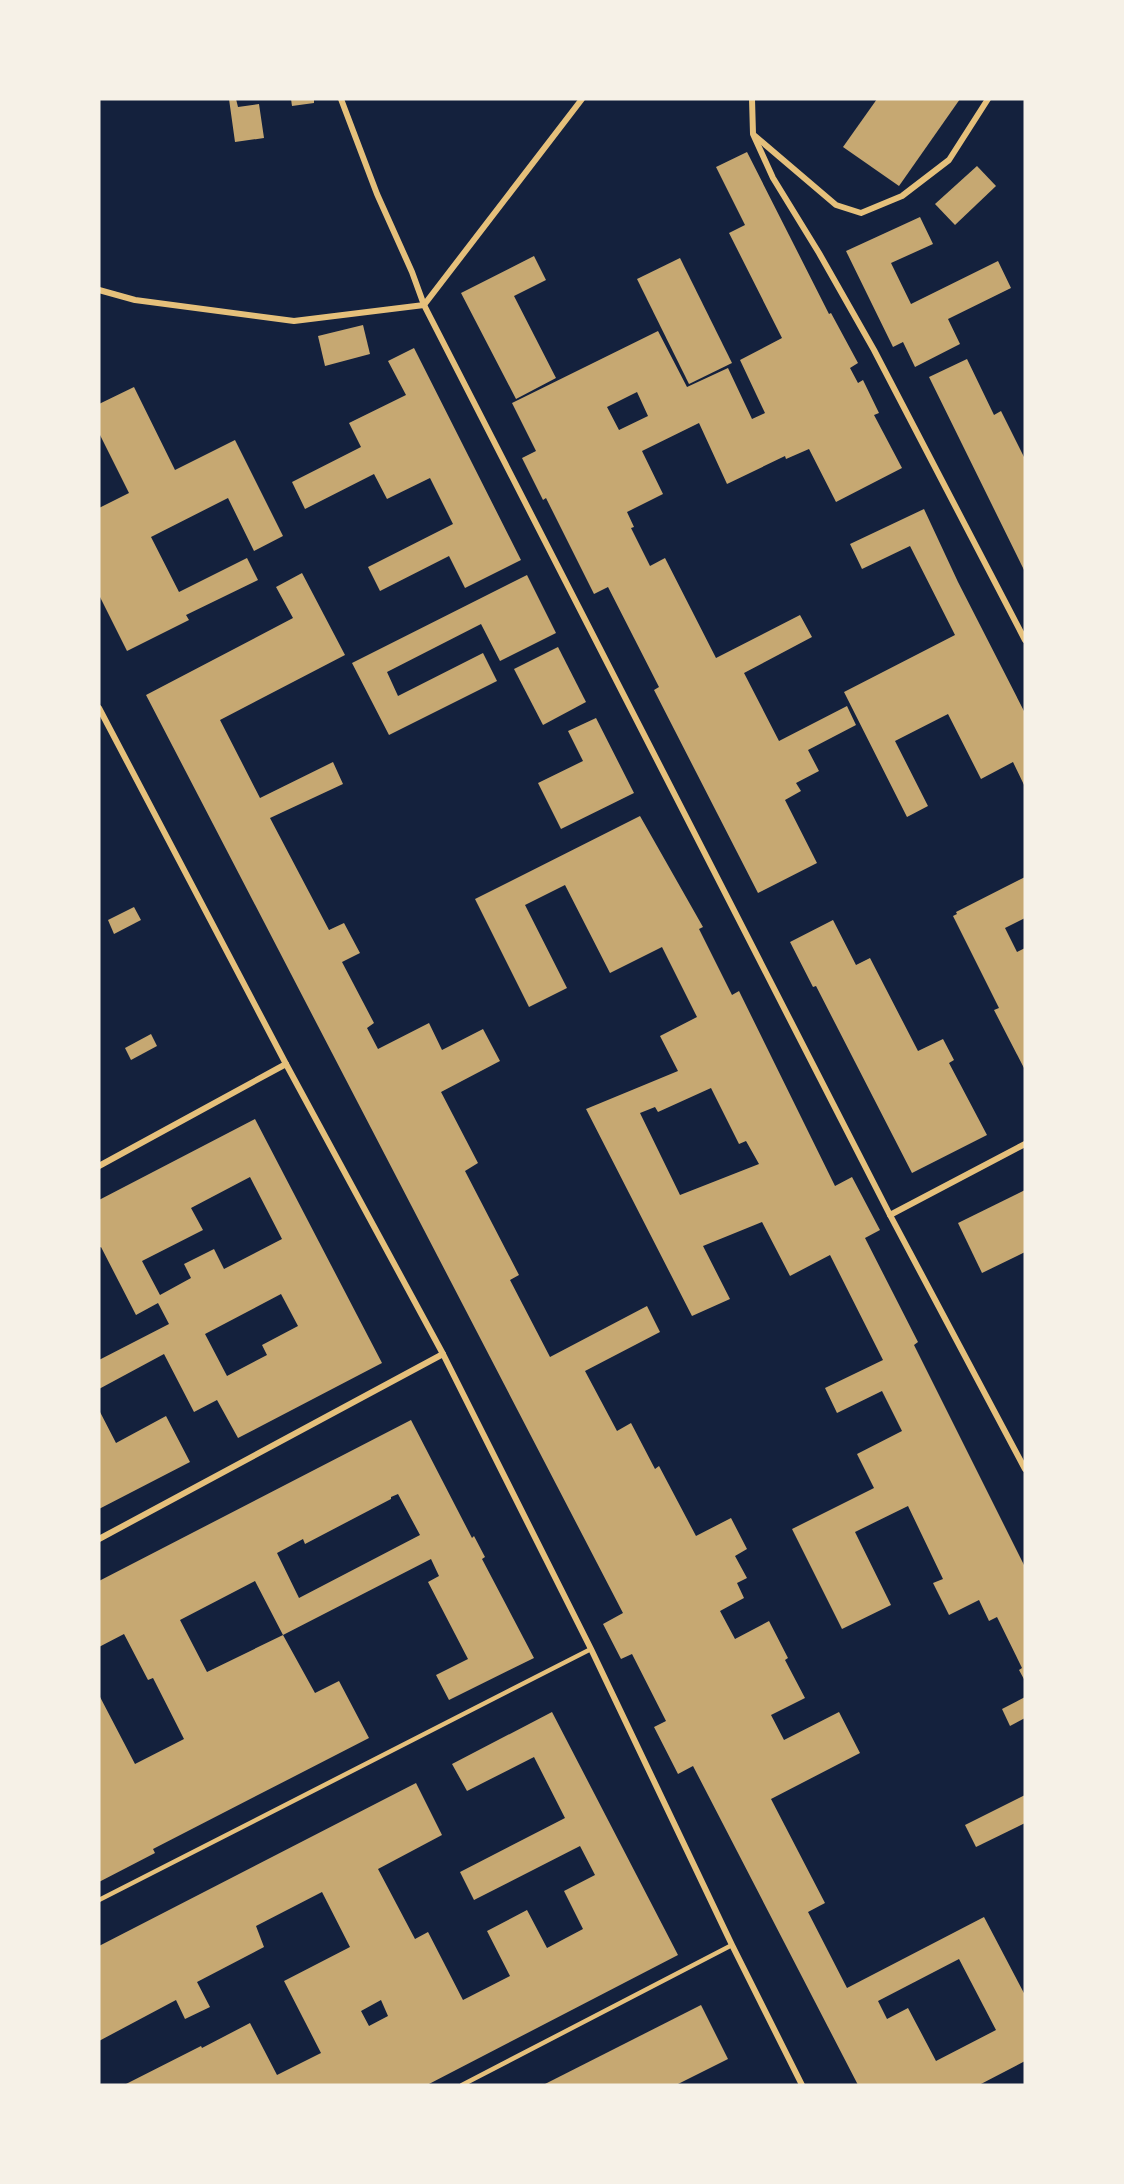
<svg xmlns="http://www.w3.org/2000/svg" width="1124" height="2184" font-family="Ubuntu,sans-serif">
<rect width="100%" height="100%" fill="#14213d"/>
<g fill="#c6a872" fill-rule="evenodd">
<path d="M 229,99 L 236,99 L 238,107 L 259,104 L 264,138 L 235,142 Z"/>
<path d="M 291,99 L 314,99 L 314,103 L 292,106 Z"/>
<path d="M 877,99 L 960,99 L 899,186 L 843,147 Z"/>
<path d="M 747,152 L 829,314 L 831,313 L 858,363 L 850,368 L 858,383 L 863,380 L 879,413 L 874,415 L 902,468 L 836,502 L 809,449 L 786,459 L 785,456 L 727,484 L 699,423 L 642,451 L 663,494 L 627,512 L 634,527 L 631,528 L 650,566 L 665,558 L 716,658 L 800,615 L 812,637 L 744,673 L 779,741 L 847,706 L 856,725 L 808,750 L 819,771 L 796,783 L 801,791 L 785,800 L 817,863 L 758,893 L 654,690 L 659,687 L 608,587 L 594,594 L 546,498 L 543,500 L 522,458 L 536,451 L 512,403 L 658,331 L 687,387 L 728,368 L 752,419 L 765,413 L 740,360 L 782,338 L 729,233 L 745,225 L 716,167 ZM 637,392 L 648,416 L 619,430 L 607,407 Z"/>
<path d="M 977,166 L 996,186 L 955,225 L 935,204 Z"/>
<path d="M 920,217 L 933,244 L 891,263 L 911,304 L 998,261 L 1011,288 L 948,319 L 960,344 L 915,367 L 903,342 L 893,347 L 846,251 Z"/>
<path d="M 534,256 L 546,280 L 514,296 L 556,378 L 516,399 L 461,293 Z"/>
<path d="M 680,258 L 732,363 L 689,384 L 637,279 Z"/>
<path d="M 363,325 L 370,354 L 325,366 L 318,336 Z"/>
<path d="M 414,348 L 521,560 L 465,588 L 449,556 L 380,591 L 368,567 L 453,524 L 430,478 L 387,499 L 374,474 L 305,509 L 292,482 L 361,447 L 349,423 L 406,395 L 388,361 Z"/>
<path d="M 967,359 L 994,415 L 1001,411 L 1025,459 L 1025,572 L 929,377 Z"/>
<path d="M 134,387 L 175,470 L 235,440 L 283,536 L 254,551 L 228,498 L 151,537 L 179,592 L 247,558 L 258,580 L 186,615 L 189,620 L 127,651 L 99,595 L 99,508 L 129,493 L 99,433 L 99,404 Z"/>
<path d="M 924,509 L 958,582 L 1025,713 L 1025,787 L 1013,762 L 981,779 L 948,714 L 895,741 L 928,806 L 907,817 L 844,692 L 955,635 L 910,546 L 862,569 L 850,544 Z"/>
<path d="M 302,573 L 345,655 L 220,720 L 260,798 L 333,762 L 343,784 L 270,818 L 329,930 L 344,923 L 360,953 L 342,962 L 374,1023 L 367,1028 L 378,1049 L 429,1023 L 442,1050 L 483,1029 L 500,1061 L 441,1092 L 478,1163 L 465,1171 L 519,1275 L 510,1280 L 550,1357 L 647,1306 L 660,1332 L 585,1371 L 617,1431 L 631,1423 L 655,1469 L 659,1466 L 696,1536 L 731,1518 L 747,1549 L 735,1556 L 747,1578 L 737,1583 L 744,1598 L 720,1611 L 735,1639 L 769,1621 L 788,1658 L 785,1660 L 805,1698 L 771,1715 L 784,1740 L 839,1712 L 860,1753 L 771,1799 L 825,1903 L 808,1912 L 847,1988 L 984,1917 L 1025,1995 L 1025,2061 L 979,2085 L 858,2085 L 693,1766 L 678,1774 L 654,1727 L 666,1721 L 632,1654 L 621,1659 L 603,1624 L 623,1613 L 146,695 L 293,618 L 276,587 ZM 959,1959 L 996,2030 L 936,2061 L 908,2008 L 887,2019 L 878,2001 Z"/>
<path d="M 527,575 L 556,633 L 500,661 L 481,624 L 387,672 L 398,696 L 483,653 L 497,681 L 389,735 L 352,663 Z"/>
<path d="M 558,647 L 586,702 L 543,725 L 514,669 Z"/>
<path d="M 596,718 L 634,793 L 561,829 L 538,783 L 583,761 L 568,731 Z"/>
<path d="M 640,816 L 703,927 L 699,929 L 732,995 L 739,991 L 835,1186 L 852,1177 L 880,1230 L 865,1238 L 918,1342 L 914,1345 L 1025,1567 L 1025,1681 L 1019,1670 L 1022,1668 L 997,1617 L 989,1621 L 979,1600 L 949,1615 L 933,1583 L 943,1579 L 908,1506 L 855,1532 L 891,1605 L 842,1629 L 792,1529 L 874,1488 L 857,1454 L 902,1431 L 882,1391 L 837,1413 L 825,1388 L 883,1360 L 830,1255 L 790,1276 L 762,1222 L 703,1246 L 730,1299 L 692,1316 L 586,1109 L 678,1071 L 660,1036 L 697,1017 L 662,947 L 610,973 L 565,885 L 525,905 L 567,988 L 529,1007 L 475,899 ZM 711,1088 L 739,1144 L 746,1141 L 759,1164 L 680,1195 L 640,1113 L 655,1107 L 658,1112 Z"/>
<path d="M 1025,877 L 1025,918 L 1005,928 L 1017,952 L 1025,948 L 1025,1070 L 994,1010 L 999,1008 L 953,916 L 957,914 L 956,912 Z"/>
<path d="M 134,907 L 141,920 L 114,934 L 108,920 Z"/>
<path d="M 833,920 L 856,965 L 870,958 L 918,1051 L 943,1039 L 954,1060 L 949,1063 L 987,1135 L 912,1173 L 816,986 L 813,987 L 790,942 Z"/>
<path d="M 151,1034 L 157,1046 L 131,1060 L 125,1048 Z"/>
<path d="M 255,1119 L 382,1363 L 238,1438 L 217,1400 L 194,1412 L 164,1354 L 99,1389 L 99,1360 L 169,1324 L 158,1303 L 136,1315 L 101,1247 L 99,1248 L 99,1200 ZM 250,1177 L 282,1239 L 224,1269 L 214,1249 L 184,1264 L 191,1278 L 160,1295 L 142,1261 L 203,1230 L 191,1208 ZM 281,1294 L 298,1326 L 262,1345 L 267,1355 L 227,1376 L 205,1334 Z"/>
<path d="M 1025,1190 L 1025,1252 L 982,1273 L 958,1223 Z"/>
<path d="M 99,1410 L 116,1443 L 166,1416 L 190,1462 L 99,1509 Z"/>
<path d="M 411,1420 L 472,1538 L 474,1536 L 485,1557 L 482,1559 L 534,1658 L 449,1700 L 436,1675 L 468,1659 L 428,1582 L 439,1576 L 431,1559 L 283,1635 L 255,1581 L 180,1620 L 207,1672 L 283,1635 L 315,1693 L 339,1681 L 369,1738 L 153,1849 L 155,1853 L 99,1882 L 99,1695 L 135,1764 L 184,1739 L 153,1678 L 148,1680 L 124,1634 L 99,1647 L 99,1581 ZM 398,1494 L 420,1535 L 299,1598 L 277,1553 L 303,1539 L 305,1544 L 391,1499 L 391,1497 Z"/>
<path d="M 1025,1697 L 1025,1718 L 1010,1726 L 1002,1709 Z"/>
<path d="M 552,1712 L 678,1955 L 427,2085 L 124,2085 L 201,2046 L 202,2048 L 250,2023 L 277,2075 L 321,2053 L 284,1981 L 350,1947 L 322,1892 L 256,1926 L 264,1947 L 197,1982 L 210,2007 L 185,2019 L 176,2000 L 99,2041 L 99,1946 L 416,1783 L 442,1835 L 378,1869 L 415,1939 L 428,1932 L 463,2000 L 510,1976 L 487,1931 L 527,1910 L 547,1948 L 583,1929 L 564,1891 L 595,1875 L 580,1846 L 474,1900 L 460,1872 L 565,1818 L 534,1757 L 467,1791 L 452,1764 ZM 381,2000 L 388,2016 L 369,2026 L 361,2011 Z"/>
<path d="M 1025,1795 L 1025,1823 L 976,1847 L 965,1825 Z"/>
<path d="M 701,2005 L 728,2059 L 676,2085 L 543,2085 Z"/>
</g>
<g fill="none" stroke-linecap="round" stroke-linejoin="round">
<g stroke="#e5c07b" stroke-width="4.5">
<path d="M 99,1900 L 591,1649"/>
<path d="M 462,2085 L 732,1945"/>
</g>
<g stroke="#e5c07b" stroke-width="6">
<path d="M 341,99 L 377,194 L 412,272 L 424,305 L 582,99"/>
<path d="M 752,99 L 753,134 L 773,178 L 819,253 L 874,350 L 1025,640"/>
<path d="M 755,136 L 836,205 L 861,213 L 902,196 L 949,160 L 988,99"/>
<path d="M 99,290 L 135,300 L 294,321 L 424,305 L 890,1215 L 1025,1469"/>
<path d="M 99,708 L 286,1064 L 443,1354 L 591,1649 L 732,1945 L 802,2085"/>
<path d="M 99,1166 L 286,1064"/>
<path d="M 890,1215 L 1025,1144"/>
<path d="M 99,1539 L 443,1354"/>
</g>
</g>
<rect width="1124" height="2184" fill="none" stroke="#f6f1e7" stroke-width="201"/>
</svg>
